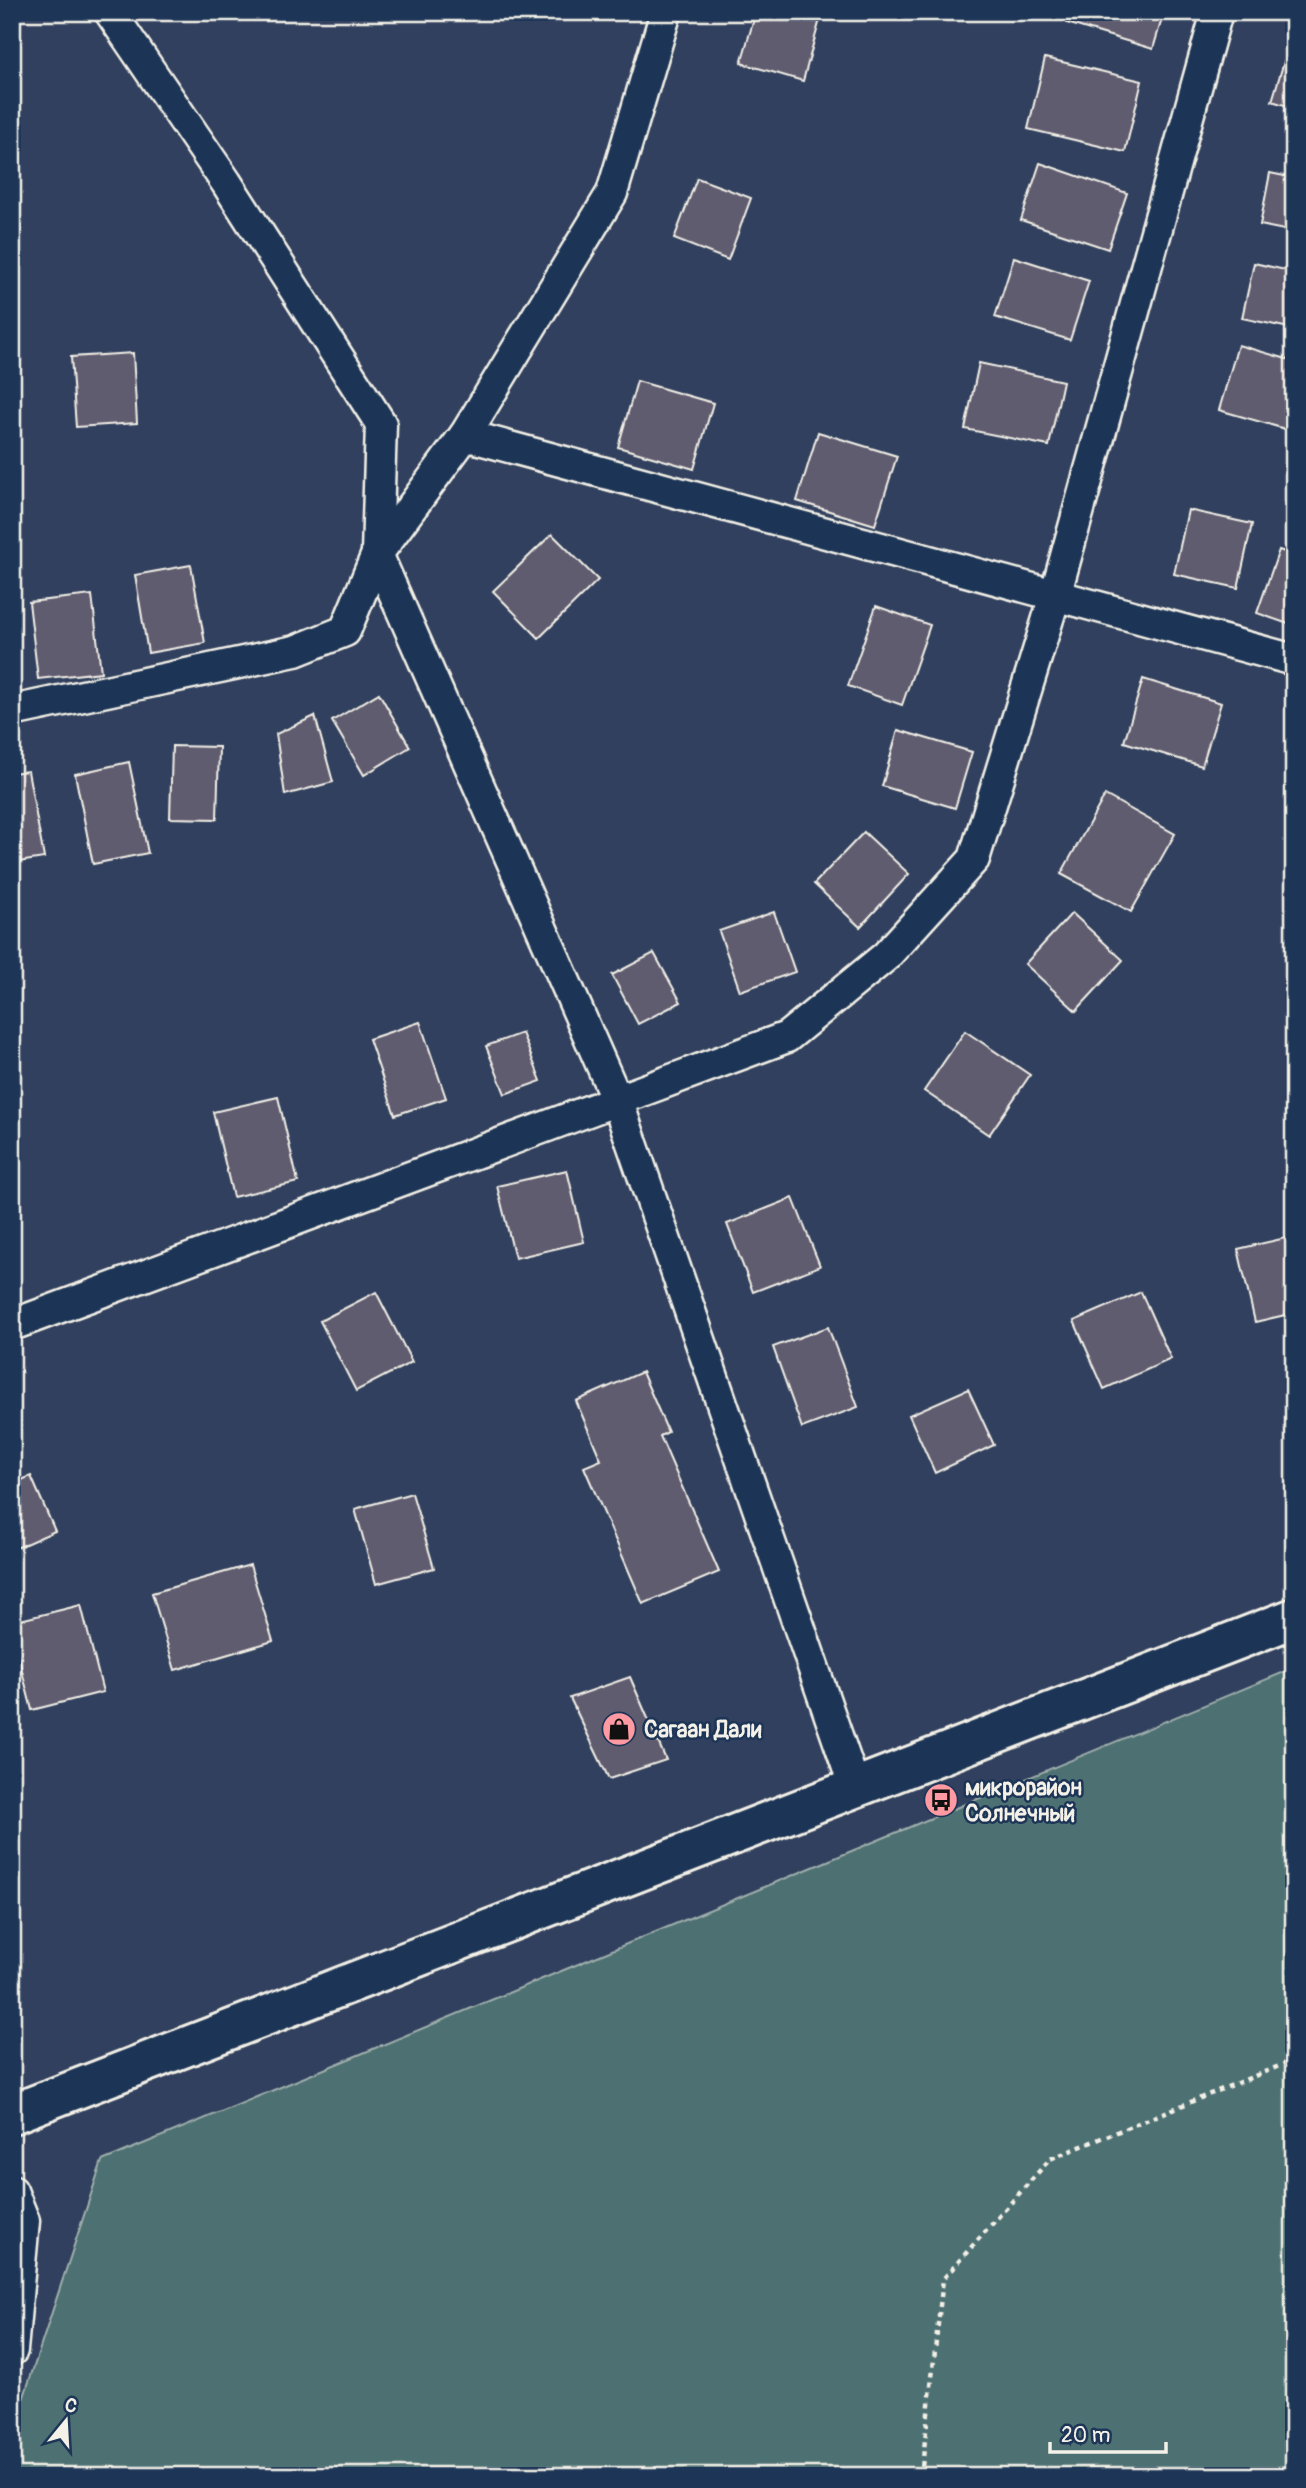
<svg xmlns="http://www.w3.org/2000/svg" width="1306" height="2488" font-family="Pangolin,sans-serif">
<rect width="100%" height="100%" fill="#31405e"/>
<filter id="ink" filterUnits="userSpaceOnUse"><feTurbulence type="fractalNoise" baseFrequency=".0143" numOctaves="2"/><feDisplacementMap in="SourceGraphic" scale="14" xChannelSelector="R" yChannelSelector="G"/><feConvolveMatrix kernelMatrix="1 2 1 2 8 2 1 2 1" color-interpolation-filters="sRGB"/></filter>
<g filter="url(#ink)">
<path fill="#4d7072" stroke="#a0b0ad" stroke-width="2" d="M 1294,1668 L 1294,2476 L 12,2476 L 12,2433 L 102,2161 Z"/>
<g fill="#605b70" stroke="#f4f1e8" stroke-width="2">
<path d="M 756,12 L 822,12 L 803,81 L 741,63 Z"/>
<path d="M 1070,12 L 1164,12 L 1153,49 L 1067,23 Z"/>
<path d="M 1294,29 L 1294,108 L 1272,101 Z"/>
<path d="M 1045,58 L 1142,81 L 1125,152 L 1028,129 Z"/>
<path d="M 1040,163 L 1127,193 L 1108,249 L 1021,220 Z"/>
<path d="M 1270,173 L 1294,178 L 1294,232 L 1260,225 Z"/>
<path d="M 697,178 L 751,198 L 728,260 L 674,239 Z"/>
<path d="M 1014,257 L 1089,281 L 1070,340 L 995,317 Z"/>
<path d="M 1254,263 L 1294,272 L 1294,329 L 1242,318 Z"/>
<path d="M 1238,345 L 1294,361 L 1294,424 L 1292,431 L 1219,410 Z"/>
<path d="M 133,353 L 137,423 L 76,427 L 71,357 Z"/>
<path d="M 979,363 L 1063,381 L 1049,446 L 965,429 Z"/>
<path d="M 637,381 L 713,403 L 694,469 L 618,447 Z"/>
<path d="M 818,432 L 897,456 L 875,525 L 797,501 Z"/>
<path d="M 1188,510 L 1252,524 L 1238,588 L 1174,574 Z"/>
<path d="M 552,534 L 598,580 L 539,638 L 493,591 Z"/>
<path d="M 1279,550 L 1294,555 L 1294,626 L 1257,613 Z"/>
<path d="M 191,565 L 205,643 L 148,653 L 135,575 Z"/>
<path d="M 92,595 L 101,672 L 38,679 L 29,602 Z"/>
<path d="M 876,606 L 930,625 L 902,705 L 848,686 Z"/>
<path d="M 1143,679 L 1221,703 L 1202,766 L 1124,742 Z"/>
<path d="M 379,693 L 410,747 L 364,775 L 332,721 Z"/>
<path d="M 315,716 L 333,782 L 285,795 L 276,734 Z"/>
<path d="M 898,730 L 972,752 L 955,808 L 882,786 Z"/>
<path d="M 172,746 L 219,747 L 217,819 L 170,818 Z"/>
<path d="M 129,762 L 148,853 L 93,864 L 75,774 Z"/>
<path d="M 28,771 L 44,858 L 12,863 L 12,773 Z"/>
<path d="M 1105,795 L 1175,834 L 1131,912 L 1061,874 Z"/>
<path d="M 864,832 L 909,874 L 860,927 L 814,884 Z"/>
<path d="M 774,912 L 795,972 L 740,991 L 719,931 Z"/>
<path d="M 1072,913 L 1123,960 L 1076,1011 L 1025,964 Z"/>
<path d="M 654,953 L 681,1002 L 638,1024 L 612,975 Z"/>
<path d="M 12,969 L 19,1027 L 12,1028 Z"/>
<path d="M 420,1022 L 446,1098 L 395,1115 L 369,1039 Z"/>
<path d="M 965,1031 L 1030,1075 L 989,1135 L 924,1091 Z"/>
<path d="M 522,1033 L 541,1081 L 505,1094 L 486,1046 Z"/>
<path d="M 278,1097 L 298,1182 L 233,1197 L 213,1112 Z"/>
<path d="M 567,1170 L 584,1242 L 515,1258 L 497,1186 Z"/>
<path d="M 793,1198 L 820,1266 L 753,1292 L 727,1224 Z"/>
<path d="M 1294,1236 L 1294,1313 L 1255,1322 L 1238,1249 Z"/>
<path d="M 376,1292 L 412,1362 L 356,1391 L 320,1321 Z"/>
<path d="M 1141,1292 L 1171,1359 L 1104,1389 L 1074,1321 Z"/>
<path d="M 828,1327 L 858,1407 L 802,1428 L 773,1347 Z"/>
<path d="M 642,1372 L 668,1432 L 660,1436 L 719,1572 L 643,1604 L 584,1467 L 601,1460 L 576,1401 Z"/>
<path d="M 968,1389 L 994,1445 L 935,1473 L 909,1415 Z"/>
<path d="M 31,1476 L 55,1531 L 12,1550 L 12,1484 Z"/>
<path d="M 412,1493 L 434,1568 L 376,1584 L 355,1509 Z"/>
<path d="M 250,1565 L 273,1641 L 175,1670 L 152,1593 Z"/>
<path d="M 81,1605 L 103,1692 L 32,1710 L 12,1632 L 12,1622 Z"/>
<path d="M 630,1677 L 666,1760 L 609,1779 L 570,1698 Z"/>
</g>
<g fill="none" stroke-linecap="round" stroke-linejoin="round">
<g stroke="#f4f1e8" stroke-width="35">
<g id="minor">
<path d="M 110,12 L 226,182 L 381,424 L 377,554 L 617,1100 L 855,1788"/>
<path d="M 465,435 L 1294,660"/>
<path d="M 12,711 L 295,651 L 345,631 L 377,554 L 465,435 L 612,193 L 666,12"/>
<path d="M 12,1325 L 787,1037 L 886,956 L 974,859 L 1055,596 L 1217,12"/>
<path d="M 12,2191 L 24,2221 L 12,2350"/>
</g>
</g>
<g stroke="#f4f1e8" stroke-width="44">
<path id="primary" d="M 12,2114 L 1294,1618"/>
</g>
<path stroke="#f4f1e8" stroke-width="4.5" stroke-dasharray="5 5" stroke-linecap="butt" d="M 921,2476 L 943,2279 L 1050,2159 L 1294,2060"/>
<use href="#minor" stroke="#1d3557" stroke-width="30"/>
<use href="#primary" stroke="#1d3557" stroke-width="38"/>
</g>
</g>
<defs>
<g id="shop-disc" transform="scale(1.75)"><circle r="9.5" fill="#ff9aa2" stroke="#1d3557"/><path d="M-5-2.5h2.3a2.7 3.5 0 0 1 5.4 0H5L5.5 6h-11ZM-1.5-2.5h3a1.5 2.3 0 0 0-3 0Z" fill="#111"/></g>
<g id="bus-disc" transform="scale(1.75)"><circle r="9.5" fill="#ff9aa2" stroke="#1d3557"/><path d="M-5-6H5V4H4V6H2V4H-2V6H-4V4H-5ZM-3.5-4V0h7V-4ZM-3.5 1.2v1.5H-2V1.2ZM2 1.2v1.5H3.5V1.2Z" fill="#111"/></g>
</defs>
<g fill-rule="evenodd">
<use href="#shop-disc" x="619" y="1729"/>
<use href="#bus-disc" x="941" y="1800"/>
</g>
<g text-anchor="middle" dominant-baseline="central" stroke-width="5" stroke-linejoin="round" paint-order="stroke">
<g font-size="23" font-weight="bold" fill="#f4f1e8" stroke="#1d3557" text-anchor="start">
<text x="644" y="1729">Сагаан Дали</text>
<text x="965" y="1787">микрорайон<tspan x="965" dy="26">Солнечный</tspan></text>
</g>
</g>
<rect width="1306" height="2488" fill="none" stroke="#1d3557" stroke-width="42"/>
<rect x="21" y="21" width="1264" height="2446" fill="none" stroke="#f4f1e8" stroke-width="2.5" filter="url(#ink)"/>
<g transform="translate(66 2421) rotate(18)" stroke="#1d3557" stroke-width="5" paint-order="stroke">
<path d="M0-5L12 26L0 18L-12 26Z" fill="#f4f1e8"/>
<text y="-10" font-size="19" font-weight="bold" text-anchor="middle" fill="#f4f1e8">С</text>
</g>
<path d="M1050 2442v10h116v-10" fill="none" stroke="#f4f1e8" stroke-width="3.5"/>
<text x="1061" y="2442" font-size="21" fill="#f4f1e8" stroke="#1d3557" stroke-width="5" paint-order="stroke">20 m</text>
</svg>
